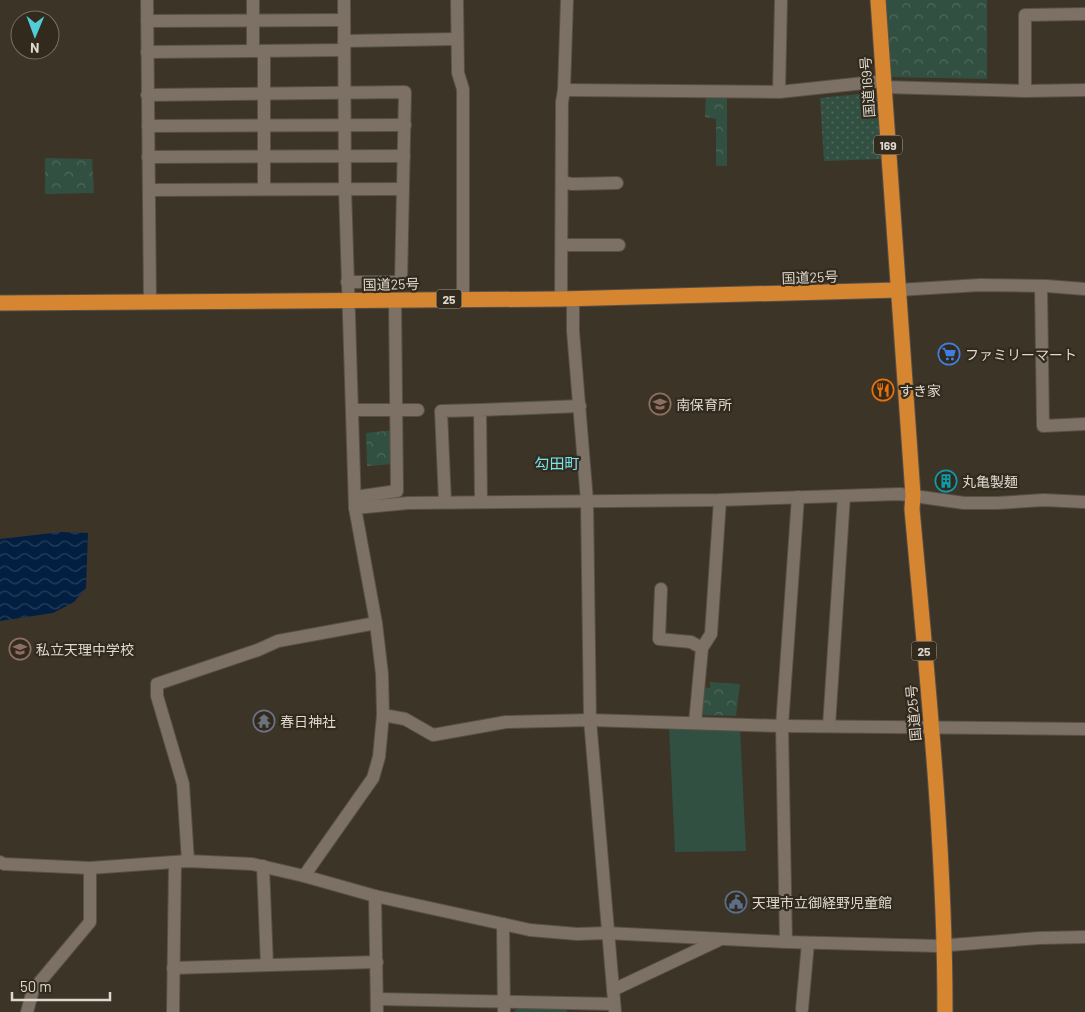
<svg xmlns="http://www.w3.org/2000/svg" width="1085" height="1012" font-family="Barlow,'Noto Sans JP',sans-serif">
<defs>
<pattern id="grass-dots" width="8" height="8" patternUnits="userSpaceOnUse" patternTransform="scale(1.25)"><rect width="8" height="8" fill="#325041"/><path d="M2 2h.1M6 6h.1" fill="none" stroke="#4f685b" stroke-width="1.8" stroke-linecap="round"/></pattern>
<pattern id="forest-crowns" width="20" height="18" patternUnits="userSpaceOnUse" patternTransform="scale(1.25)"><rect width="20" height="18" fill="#325041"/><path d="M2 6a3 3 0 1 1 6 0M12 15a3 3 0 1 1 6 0" fill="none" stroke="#4f685b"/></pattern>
<pattern id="water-waves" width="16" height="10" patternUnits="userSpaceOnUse" patternTransform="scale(1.25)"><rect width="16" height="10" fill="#021f41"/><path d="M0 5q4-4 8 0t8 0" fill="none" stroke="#263f5b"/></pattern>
</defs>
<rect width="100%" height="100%" fill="#3d3428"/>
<path fill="url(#grass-dots)" d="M 878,92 L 883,159 L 824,161 L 820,98 Z"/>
<g fill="url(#forest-crowns)">
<path d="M 885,0 L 987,0 L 987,79 L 890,77 Z"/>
<path d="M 706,92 L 727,93 L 727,166 L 716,166 L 716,119 L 705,117 Z"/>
<path d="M 45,158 L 92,159 L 94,193 L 45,194 Z"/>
<path d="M 394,430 L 394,464 L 367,466 L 366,433 Z"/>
<path d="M 710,682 L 740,684 L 736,716 L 702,715 L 703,687 L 710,688 Z"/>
<path d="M 521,1004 L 566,1004 L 567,1012 L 514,1012 Z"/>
</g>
<path fill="#325041" d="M 669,728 L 740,729 L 746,851 L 675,852 Z"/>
<path fill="url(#water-waves)" d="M 61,532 L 88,533 L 86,588 L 74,602 L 53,613 L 0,621 L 0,539 Z"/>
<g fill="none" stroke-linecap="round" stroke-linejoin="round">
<g stroke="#585046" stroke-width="14">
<g id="minor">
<path d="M 147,0 L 150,303"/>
<path d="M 253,0 L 253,51"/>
<path d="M 457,0 L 458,73 L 463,89 L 463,299"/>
<path d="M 147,21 L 344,20"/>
<path d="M 344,41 L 457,39"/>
<path d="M 264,51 L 264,189"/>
<path d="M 147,52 L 344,50"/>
<path d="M 883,87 L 1025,91 L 1085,90"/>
<path d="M 564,90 L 779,92 L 883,81"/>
<path d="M 1025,91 L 1025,15 L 1085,14"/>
<path d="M 779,92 L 781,0"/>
<path d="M 147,95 L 405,92 L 401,282 L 347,282"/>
<path d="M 148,126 L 405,125"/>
<path d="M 148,157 L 404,156"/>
<path d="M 562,182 L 572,184 L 617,183"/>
<path d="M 149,190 L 403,189"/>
<path d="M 562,245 L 619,245"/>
<path d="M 1041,286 L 1043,426 L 1085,424"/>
<path d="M 898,290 L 980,285 L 1047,286 L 1085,289"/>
<path d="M 561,299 L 562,102 L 564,90 L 567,0"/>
<path d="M 573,299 L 573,331 L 587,501 L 590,720 L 615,1012"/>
<path d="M 352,410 L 418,410"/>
<path d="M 355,497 L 397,491 L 395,300"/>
<path d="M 481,501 L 480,410 L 580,406"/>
<path d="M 445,502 L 441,411 L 480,410"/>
<path d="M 355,508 L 408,503 L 720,500 L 900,494 L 964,503 L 997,503 L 1044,500 L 1085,502"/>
<path d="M 661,589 L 659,639 L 691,642 L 702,648"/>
<path d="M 383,715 L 405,719 L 433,735 L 506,722 L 590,720 L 782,726 L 1085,729"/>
<path d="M 695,723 L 702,648 L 711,634 L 720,500"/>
<path d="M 829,726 L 844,496"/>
<path d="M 188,861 L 183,784 L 157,696 L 157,684 L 258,650 L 278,641 L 376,623"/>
<path d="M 0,862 L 4,864 L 90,868 L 188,861 L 252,864 L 304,876 L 375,896 L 503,924 L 530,930 L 577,934 L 607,933 L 786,942 L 938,946 L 1039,938 L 1085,937"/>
<path d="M 263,866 L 267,965"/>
<path d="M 304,876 L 373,778 L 379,757 L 383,715 L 382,674 L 376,623 L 355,508 L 345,188 L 344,0"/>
<path d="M 375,896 L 377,1012"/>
<path d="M 503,924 L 504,1012"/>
<path d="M 786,942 L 782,726 L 798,497"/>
<path d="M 173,968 L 377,962"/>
<path d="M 613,990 L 719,940"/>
<path d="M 377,999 L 614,1004"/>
<path d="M 802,1009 L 808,943"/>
<path d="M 27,1012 L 33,990 L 90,922 L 90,868"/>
<path d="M 173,1012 L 175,862"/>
</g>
</g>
<g stroke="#585046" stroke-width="17">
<g id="highway">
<path d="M 878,0 L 913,495 L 912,509 C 927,676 945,844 945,1012"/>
<path d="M 0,303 L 561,299 L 898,290"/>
</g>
</g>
<use href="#minor" stroke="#7c7164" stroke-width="12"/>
<use href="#highway" stroke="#d68631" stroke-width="15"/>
</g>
<defs>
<g id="supermarket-ring" transform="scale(1.125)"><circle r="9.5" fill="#332a1e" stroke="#3f7fe0" stroke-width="1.5"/><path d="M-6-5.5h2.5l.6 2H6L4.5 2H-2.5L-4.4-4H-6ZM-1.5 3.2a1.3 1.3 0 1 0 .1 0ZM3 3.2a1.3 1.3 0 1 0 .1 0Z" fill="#3f7fe0"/></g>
<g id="restaurant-ring" transform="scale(1.125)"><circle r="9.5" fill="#332a1e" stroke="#e8710a" stroke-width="1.5"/><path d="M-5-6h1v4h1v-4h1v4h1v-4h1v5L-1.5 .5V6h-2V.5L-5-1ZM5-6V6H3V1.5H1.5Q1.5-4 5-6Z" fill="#e8710a"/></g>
<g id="school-ring" transform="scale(1.125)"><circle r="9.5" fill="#332a1e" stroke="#8d6e63" stroke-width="1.5"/><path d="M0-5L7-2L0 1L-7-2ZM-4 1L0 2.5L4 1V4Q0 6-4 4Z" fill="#8d6e63"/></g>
<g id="building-ring" transform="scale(1.125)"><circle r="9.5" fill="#332a1e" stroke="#0f9aa8" stroke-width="1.5"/><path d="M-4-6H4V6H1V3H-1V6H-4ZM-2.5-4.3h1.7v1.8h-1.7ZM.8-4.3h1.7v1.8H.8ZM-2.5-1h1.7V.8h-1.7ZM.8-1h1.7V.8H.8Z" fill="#0f9aa8"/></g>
<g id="temple-ring" transform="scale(1.125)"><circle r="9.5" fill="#332a1e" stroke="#6b7280" stroke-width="1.5"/><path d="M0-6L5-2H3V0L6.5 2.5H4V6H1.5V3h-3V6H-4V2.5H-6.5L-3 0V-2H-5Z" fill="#6b7280"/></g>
<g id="civic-ring" transform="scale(1.125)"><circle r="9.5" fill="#332a1e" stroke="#5c6f8a" stroke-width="1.5"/><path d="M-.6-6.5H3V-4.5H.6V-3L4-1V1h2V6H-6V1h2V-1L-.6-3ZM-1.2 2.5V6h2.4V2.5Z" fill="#5c6f8a"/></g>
</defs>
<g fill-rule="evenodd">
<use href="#supermarket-ring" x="949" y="354"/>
<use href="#restaurant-ring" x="883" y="390"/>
<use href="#school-ring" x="660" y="404"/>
<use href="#building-ring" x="946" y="481"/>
<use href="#school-ring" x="20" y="649"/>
<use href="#temple-ring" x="264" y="721"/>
<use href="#civic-ring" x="736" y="902"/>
</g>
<g text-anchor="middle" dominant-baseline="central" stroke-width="4.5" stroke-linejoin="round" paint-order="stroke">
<g fill="#332a1e" stroke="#aba49b" stroke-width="1">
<rect x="874" y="135.5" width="28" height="19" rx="4"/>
<rect x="436.5" y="289.5" width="25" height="19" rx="4"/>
<rect x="911.5" y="641.5" width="25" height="19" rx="4"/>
</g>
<g font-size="12" font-weight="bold" fill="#ded8d0">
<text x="888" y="145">169</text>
<text x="449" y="299">25</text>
<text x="924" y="651">25</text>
</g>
<g font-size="14" fill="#ded8d0" stroke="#332a1e">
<text transform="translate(867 87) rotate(-94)">国道169号</text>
<text transform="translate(810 277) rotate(-2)">国道25号</text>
<text transform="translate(391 284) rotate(-1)">国道25号</text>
<text transform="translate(913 713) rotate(-95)">国道25号</text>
</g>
<g font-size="14" fill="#ded8d0" stroke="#332a1e" text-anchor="start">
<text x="965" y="354">ファミリーマート</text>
<text x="899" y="390">すき家</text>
<text x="676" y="404">南保育所</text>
<text x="962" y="481">丸亀製麺</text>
<text x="36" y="649">私立天理中学校</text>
<text x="280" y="721">春日神社</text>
<text x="752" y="902">天理市立御経野児童館</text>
</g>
<g font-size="15" fill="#77e3ec" stroke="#332a1e">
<text x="557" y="463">勾田町</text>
</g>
</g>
<g transform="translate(35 35) rotate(181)"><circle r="24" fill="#332a1e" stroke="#777065"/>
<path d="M0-4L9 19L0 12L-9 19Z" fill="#52ccd6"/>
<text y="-8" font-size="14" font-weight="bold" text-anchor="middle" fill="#ded8d0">N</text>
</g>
<path d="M12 992v8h98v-8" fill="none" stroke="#ded8d0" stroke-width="2.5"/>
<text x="20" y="992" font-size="15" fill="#ded8d0" stroke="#332a1e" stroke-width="4" paint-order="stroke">50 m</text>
</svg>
